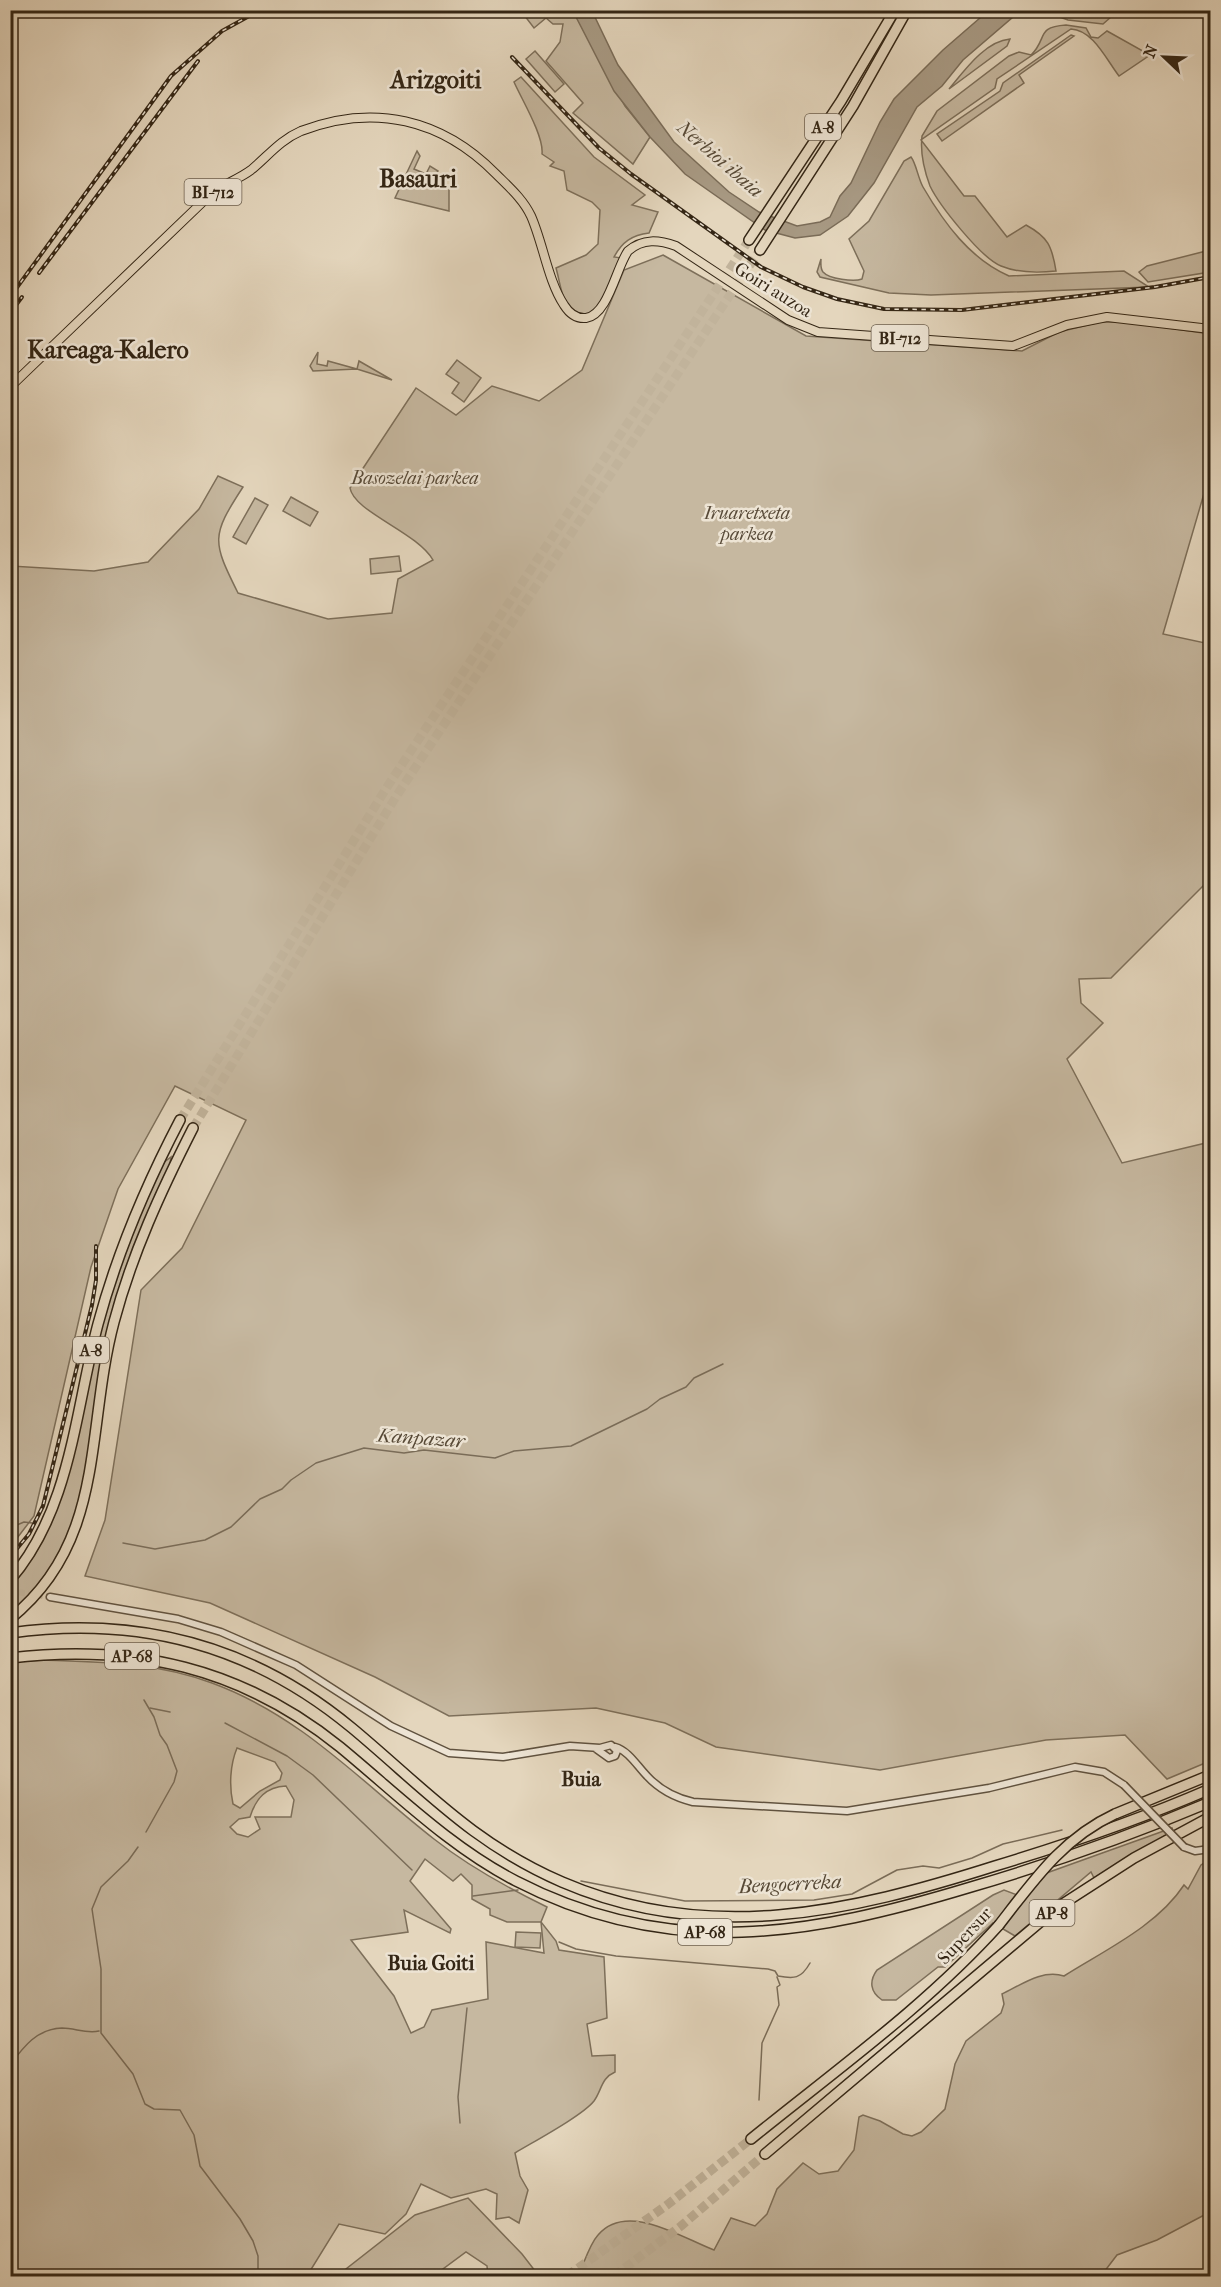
<svg xmlns="http://www.w3.org/2000/svg" width="1221" height="2287" font-family="'IM FELL French Canon',serif">
<rect width="100%" height="100%" fill="#e4d6bd"/>
<filter id="stains"><feTurbulence type="fractalNoise" baseFrequency=".00333" numOctaves="4"/><feColorMatrix values="0 0 0 0 .2 0 0 0 0 .09 0 0 0 0 .02 0 0 0 .5 -.17"/></filter>
<radialGradient id="worn" r=".72"><stop offset=".6" stop-color="#630" stop-opacity="0"/><stop offset="1" stop-color="#630" stop-opacity=".3"/></radialGradient>
<g fill="#c6b8a0" stroke="#7d6f5a" stroke-width="1.5" fill-rule="evenodd">
<path d="M 521,11 L 573,11 L 625,106 L 650,137 L 633,164 L 573,113 L 583,103 L 546,61 L 560,42 L 563,24 L 553,24 L 546,18 L 534,28 Z"/>
<path d="M 1043,11 L 1106,11 L 1111,17 L 1103,24 L 1068,20 Z"/>
<path d="M 1066,25 L 1086,28 L 1091,37 L 1098,38 L 1107,31 L 1150,55 L 1119,76 C 1106,59 1093,30 1071,29 L 997,79 L 995,88 L 921,140 L 964,196 L 975,196 L 1007,237 L 1026,225 C 1048,237 1052,246 1056,271 C 1038,273 1018,273 1001,266 C 981,258 939,205 930,186 C 924,170 920,153 922,136 L 937,111 L 1009,56 L 1019,52 L 1031,55 C 1048,39 1035,27 1066,25 Z"/>
<path d="M 1071,35 L 1074,36 L 1019,75 L 1024,83 L 942,141 L 937,134 L 1000,91 L 1003,83 Z"/>
<path d="M 1010,39 L 1007,46 L 949,89 C 964,71 985,41 1010,39 Z"/>
<path d="M 535,51 L 564,84 L 555,92 L 526,59 Z"/>
<path d="M 521,77 L 594,157 L 645,195 L 632,205 L 658,212 L 649,233 C 632,235 622,242 614,257 L 622,258 L 604,304 L 586,316 C 560,307 563,293 556,268 L 586,255 L 598,244 L 600,210 L 592,202 L 567,190 L 564,171 L 550,166 L 554,162 L 542,154 C 544,136 522,100 514,82 Z"/>
<path d="M 417,151 L 420,156 L 414,169 L 426,174 L 430,166 L 438,171 L 434,177 L 436,185 L 444,188 L 449,186 L 449,211 L 395,198 Z"/>
<path d="M 911,157 C 916,163 918,178 923,187 C 944,223 970,259 1009,276 L 1124,271 L 1149,287 L 931,295 L 889,293 L 820,277 L 817,272 L 821,259 C 821,262 820,268 823,272 C 829,279 854,282 862,279 L 864,271 L 849,239 L 869,221 L 904,161 Z"/>
<path d="M 1210,250 L 1210,272 L 1148,282 L 1139,272 L 1147,266 Z"/>
<path d="M 663,255 L 806,336 L 1022,351 L 1059,332 L 1100,322 L 1127,322 L 1210,334 L 1210,473 L 1163,634 L 1210,644 L 1210,879 L 1111,978 L 1079,979 L 1081,1003 L 1103,1023 L 1067,1059 L 1122,1163 L 1210,1142 L 1210,1761 L 1167,1779 L 1125,1735 L 1046,1740 L 880,1770 L 716,1747 L 665,1723 L 596,1708 L 449,1716 L 375,1677 L 210,1603 L 85,1576 L 105,1520 L 141,1290 L 182,1248 L 246,1120 L 175,1086 L 118,1189 L 91,1267 L 34,1516 L 11,1546 L 11,566 L 94,571 L 148,562 L 199,509 L 218,476 L 243,487 C 211,536 212,541 238,593 L 328,619 L 392,613 L 398,579 L 433,560 C 417,532 354,512 350,488 L 416,388 L 456,415 L 492,386 L 539,401 L 582,370 L 624,270 Z"/>
<path d="M 318,352 L 317,364 L 327,366 L 328,361 L 357,369 L 359,361 L 392,380 L 357,369 L 313,371 L 310,366 Z"/>
<path d="M 457,360 L 481,378 L 464,402 L 452,393 L 459,383 L 446,374 Z"/>
<path d="M 291,497 L 318,512 L 310,526 L 283,511 Z"/>
<path d="M 255,498 L 268,505 L 246,544 L 233,537 Z"/>
<path d="M 399,556 L 401,571 L 371,574 L 370,559 Z"/>
<path d="M 171,1157 L 169,1169 L 121,1284 L 103,1348 L 84,1486 L 66,1546 L 45,1578 L 11,1614 L 11,1583 L 31,1558 L 52,1520 L 101,1323 L 125,1250 L 163,1163 Z"/>
<path d="M 42,1660 C 100,1662 157,1662 212,1683 C 302,1716 361,1782 434,1839 C 468,1866 508,1888 547,1907 L 541,1922 L 556,1941 L 559,1950 L 604,1957 L 607,2018 L 587,2024 L 592,2056 L 615,2055 L 615,2072 C 601,2078 602,2090 594,2101 C 582,2116 533,2142 515,2153 L 520,2176 L 528,2190 L 519,2223 L 509,2217 L 496,2219 L 497,2194 L 486,2189 L 451,2198 L 421,2184 L 406,2214 L 385,2234 L 339,2224 L 307,2276 L 11,2276 L 11,1662 ZM 237,1748 L 275,1762 L 282,1773 L 280,1780 L 260,1791 L 240,1808 L 233,1804 C 229,1786 230,1765 237,1748 ZM 286,1786 L 294,1800 L 291,1817 L 255,1817 L 260,1829 L 248,1837 L 237,1834 L 230,1827 L 239,1819 L 250,1817 C 256,1798 266,1787 286,1786 ZM 425,1859 L 453,1881 L 461,1874 L 472,1885 L 472,1899 L 490,1909 L 490,1915 L 507,1922 L 541,1922 L 544,1953 L 486,1942 L 488,1999 L 432,2010 L 424,2027 L 411,2033 L 394,1996 L 351,1940 L 408,1932 L 404,1910 L 450,1933 L 451,1929 L 410,1881 Z"/>
<path d="M 1172,1828 L 1173,1831 L 1094,1878 L 1091,1872 L 1015,1936 L 993,1923 L 945,1967 L 938,1967 L 896,2000 L 882,2000 C 870,1992 869,1981 877,1970 L 993,1895 L 1004,1890 L 1017,1895 L 1041,1875 Z"/>
<path d="M 1210,1859 L 1210,2212 L 1157,2240 L 1117,2255 L 1101,2276 L 578,2276 C 584,2264 589,2245 598,2235 C 627,2201 682,2238 714,2250 L 731,2218 L 755,2226 L 767,2214 L 777,2189 L 803,2163 L 819,2174 L 838,2171 L 854,2150 L 859,2117 L 863,2115 L 880,2121 L 903,2134 L 912,2136 L 921,2132 L 945,2109 L 955,2064 L 966,2041 L 1001,2013 L 1004,2004 L 1002,1994 C 1021,1985 1042,1969 1064,1976 C 1105,1950 1157,1926 1184,1885 L 1188,1889 L 1201,1865 Z"/>
<path d="M 516,1932 L 541,1933 L 540,1948 L 515,1947 Z"/>
<path d="M 468,2198 L 522,2254 L 539,2276 L 488,2276 L 487,2266 L 466,2252 L 443,2269 L 441,2276 L 337,2276 L 415,2215 Z"/>
</g>
<path fill="#a89a84" stroke="#7a6c58" stroke-width="1.5" d="M 573,11 L 592,11 L 618,65 L 674,142 L 729,192 L 759,212 L 797,226 L 820,222 L 830,217 L 840,196 L 851,183 L 880,122 L 894,99 L 943,50 L 988,11 L 1020,11 L 963,60 L 942,86 L 917,107 L 874,183 L 848,216 L 820,235 L 795,238 L 765,230 L 685,174 L 650,137 L 614,91 Z"/>
<g fill="none" stroke-linecap="round" stroke-linejoin="round">
<g stroke="#7a6c58" stroke-width="1.5">
<path d="M 10,1528 L 24,1522 L 32,1523"/>
<path d="M 123,1543 L 155,1549 L 205,1540 L 231,1527 L 260,1499 L 282,1489 L 291,1480 L 316,1463 L 364,1448 L 404,1453 L 424,1450 L 495,1458 L 514,1451 L 571,1446 L 647,1409 L 660,1399 L 686,1387 L 694,1378 L 723,1364"/>
<path d="M 144,1700 L 154,1717 L 160,1735 L 167,1745 L 177,1771 L 174,1782 L 146,1832"/>
<path d="M 150,1708 L 170,1712"/>
<path d="M 225,1723 L 287,1756 L 313,1775 L 412,1870"/>
<path d="M 138,1847 L 128,1861 L 101,1887 L 92,1909 L 101,1969 L 101,2033 L 133,2074 L 145,2104 L 154,2109 L 180,2110 L 194,2135 L 200,2166 L 240,2219 L 253,2241 L 258,2256 L 258,2276"/>
<path d="M 581,1881 L 685,1901 L 814,1900 L 852,1894 L 897,1870 L 923,1866 L 939,1868 L 972,1858 L 1003,1844 L 1062,1830"/>
<path d="M 473,1896 L 518,1890"/>
<path d="M 559,1942 L 576,1949 L 616,1956 L 768,1969 L 775,1971 L 778,1976 C 794,1979 801,1979 810,1963"/>
<path d="M 10,2065 C 24,2046 37,2029 62,2028 C 75,2028 86,2034 99,2031"/>
<path d="M 759,2100 L 762,2043 L 779,2005 L 777,1987 L 780,1985 L 777,1977"/>
<path d="M 460,2123 L 458,2097 L 467,2008"/>
</g>
<path stroke="#c1b39b" stroke-width="6" stroke-dasharray="6 3" stroke-linecap="butt" d="M 10,1591 L 50,1597"/>
<g stroke="#c1b39b" stroke-width="9" stroke-dasharray="9 4.5" stroke-linecap="butt">
<path d="M 180,1120 L 387,787 L 749,240"/>
<path d="M 193,1128 L 397,795 L 760,250"/>
<path d="M 567,2276 L 667,2205 L 751,2139"/>
<path d="M 614,2276 L 681,2226 L 765,2154"/>
</g>
<g stroke="#60523f" stroke-width="9">
<g id="minor">
<path d="M 50,1597 L 178,1619 L 221,1632 L 296,1665 L 391,1726 L 449,1753 L 503,1757 L 570,1746 L 600,1748 L 611,1745 L 617,1751 L 615,1756 L 609,1758 L 595,1748"/>
<path d="M 615,1747 C 629,1751 637,1766 647,1776 C 659,1789 676,1798 693,1802 L 847,1811 L 989,1788 L 1075,1767 L 1104,1772 L 1124,1785"/>
<path d="M 1184,1847 L 1195,1851 L 1210,1849"/>
</g>
</g>
<g stroke="#342615" stroke-width="10">
<path id="major" d="M 10,387 L 212,193 C 224,184 239,179 251,170 C 268,156 280,140 301,131 C 374,103 442,119 496,174 C 509,187 523,199 531,216 C 543,243 548,281 564,305 C 569,313 576,319 586,318 C 608,315 616,268 628,251 C 643,238 659,240 676,246 L 788,320 L 818,332 L 1013,346 L 1067,325 L 1107,317 L 1210,329"/>
</g>
<g stroke="#342615" stroke-width="12">
<g id="highway">
<path d="M 749,240 L 841,101 L 895,10"/>
<path d="M 760,250 L 853,106 L 907,10"/>
<path d="M 10,1580 C 71,1510 75,1410 98,1324 C 117,1253 146,1185 180,1120"/>
<path d="M 10,1619 C 107,1541 85,1431 114,1322 C 132,1254 161,1191 193,1128"/>
<path d="M 10,1633 C 139,1615 252,1645 352,1728 C 424,1788 472,1843 562,1882 C 708,1945 850,1912 995,1866 C 1068,1844 1141,1819 1210,1789"/>
<path d="M 10,1658 C 134,1643 242,1668 340,1747 C 397,1794 450,1847 516,1881 C 671,1961 812,1935 971,1887 C 1053,1863 1132,1835 1210,1802"/>
<path d="M 1115,1814 L 1210,1775"/>
<path d="M 751,2139 C 836,2070 926,2006 999,1925"/>
<path d="M 765,2154 L 1058,1907 L 1134,1858 L 1210,1817"/>
</g>
</g>
<use href="#minor" stroke="#ede4d4" stroke-width="6"/>
<use href="#major" stroke="#e4d6bd" stroke-width="8"/>
<use href="#highway" stroke="#e4d6bd" stroke-width="9"/>
<g stroke="#342615" stroke-width="4">
<g id="rail">
<path d="M 512,57 L 599,148 L 631,174 L 761,267 L 803,287 L 837,299 L 884,309 L 962,310 L 1155,287 L 1210,277"/>
<path d="M 39,273 L 198,61"/>
<path d="M 10,297 L 171,76 L 222,31 L 260,10"/>
<path d="M 10,313 L 22,297"/>
<path d="M 10,1557 L 29,1534 L 43,1506 L 92,1305 L 96,1280 L 96,1246"/>
</g>
</g>
<use href="#rail" stroke="#ede4d4" stroke-width="1.5" stroke-dasharray="4.5" stroke-linecap="butt"/>
<g stroke="#60523f" stroke-width="9" stroke-linecap="butt">
<path id="minor-bridge" d="M 1124,1785 L 1184,1847"/>
</g>
<g stroke="#342615" stroke-width="12" stroke-linecap="butt">
<path id="highway-bridge" d="M 999,1925 C 1034,1880 1063,1838 1115,1814"/>
</g>
<use href="#minor-bridge" stroke="#ede4d4" stroke-width="6"/>
<use href="#highway-bridge" stroke="#e4d6bd" stroke-width="9"/>
</g>
<g text-anchor="middle" dominant-baseline="central" stroke-width="5" stroke-linejoin="round" paint-order="stroke">
<g fill="#ede4d4" stroke="#6c5f4e" stroke-width="1.5">
<rect x="805" y="114" width="36" height="26" rx="4.5"/>
<rect x="184.5" y="179" width="57" height="26" rx="4.5"/>
<rect x="871.5" y="325" width="57" height="26" rx="4.5"/>
<rect x="73" y="1337" width="36" height="26" rx="4.5"/>
<rect x="105" y="1643" width="54" height="26" rx="4.5"/>
<rect x="1029.5" y="1900" width="45" height="26" rx="4.5"/>
<rect x="678" y="1919" width="54" height="26" rx="4.5"/>
</g>
<g font-size="16" font-weight="bold" fill="#342615">
<text x="823" y="127">A-8</text>
<text x="213" y="192">BI-712</text>
<text x="900" y="338">BI-712</text>
<text x="91" y="1350">A-8</text>
<text x="132" y="1656">AP-68</text>
<text x="1052" y="1913">AP-8</text>
<text x="705" y="1932">AP-68</text>
</g>
<g font-size="18" fill="#342615" stroke="#ede4d4">
<text transform="translate(773 290) rotate(32)">Goiri auzoa</text>
<text transform="translate(965 1936) rotate(-47)">Supersur</text>
</g>
<g font-size="18" font-style="italic" fill="#584a38" stroke="#ede4d4">
<text x="415" y="478">Basozelai parkea</text>
<text x="747" y="513">Iruaretxeta<tspan x="747" dy="21">parkea</tspan></text>
</g>
<g font-size="20" font-style="italic" fill="#574936" stroke="#ede4d4">
<text transform="translate(720 159) rotate(41)">Nerbioi ibaia</text>
<text transform="translate(421 1438) rotate(4)">Kanpazar</text>
<text transform="translate(790 1884) rotate(-3)">Bengoerreka</text>
</g>
<g font-size="20" font-weight="bold" fill="#342615" stroke="#ede4d4">
<text x="581" y="1779">Buia</text>
<text x="431" y="1963">Buia Goiti</text>
</g>
<g font-size="24" font-weight="bold" fill="#342615" stroke="#ede4d4">
<text x="436" y="80">Arizgoiti</text>
<text x="418" y="179">Basauri</text>
<text x="108" y="350">Kareaga-Kalero</text>
</g>
</g>
<rect width="1221" height="2287" fill="none" stroke="#e4d6bd" stroke-width="36"/>
<rect x="12" y="12" width="1197" height="2263" fill="none" stroke="#342615" stroke-width="3"/>
<rect x="18" y="18" width="1185" height="2251" fill="none" stroke="#342615" stroke-width="1.5"/>
<g transform="translate(1164 57) rotate(293)" stroke="#ede4d4" stroke-width="4.5" paint-order="stroke">
<path d="M0-4.5L10 22L0 15L-10 22Z" fill="#342615"/>
<text y="-9" font-size="16" font-weight="bold" text-anchor="middle" fill="#342615">N</text>
</g>
<rect width="100%" height="100%" filter="url(#stains)"/>
<rect width="100%" height="100%" fill="url(#worn)"/>
</svg>
